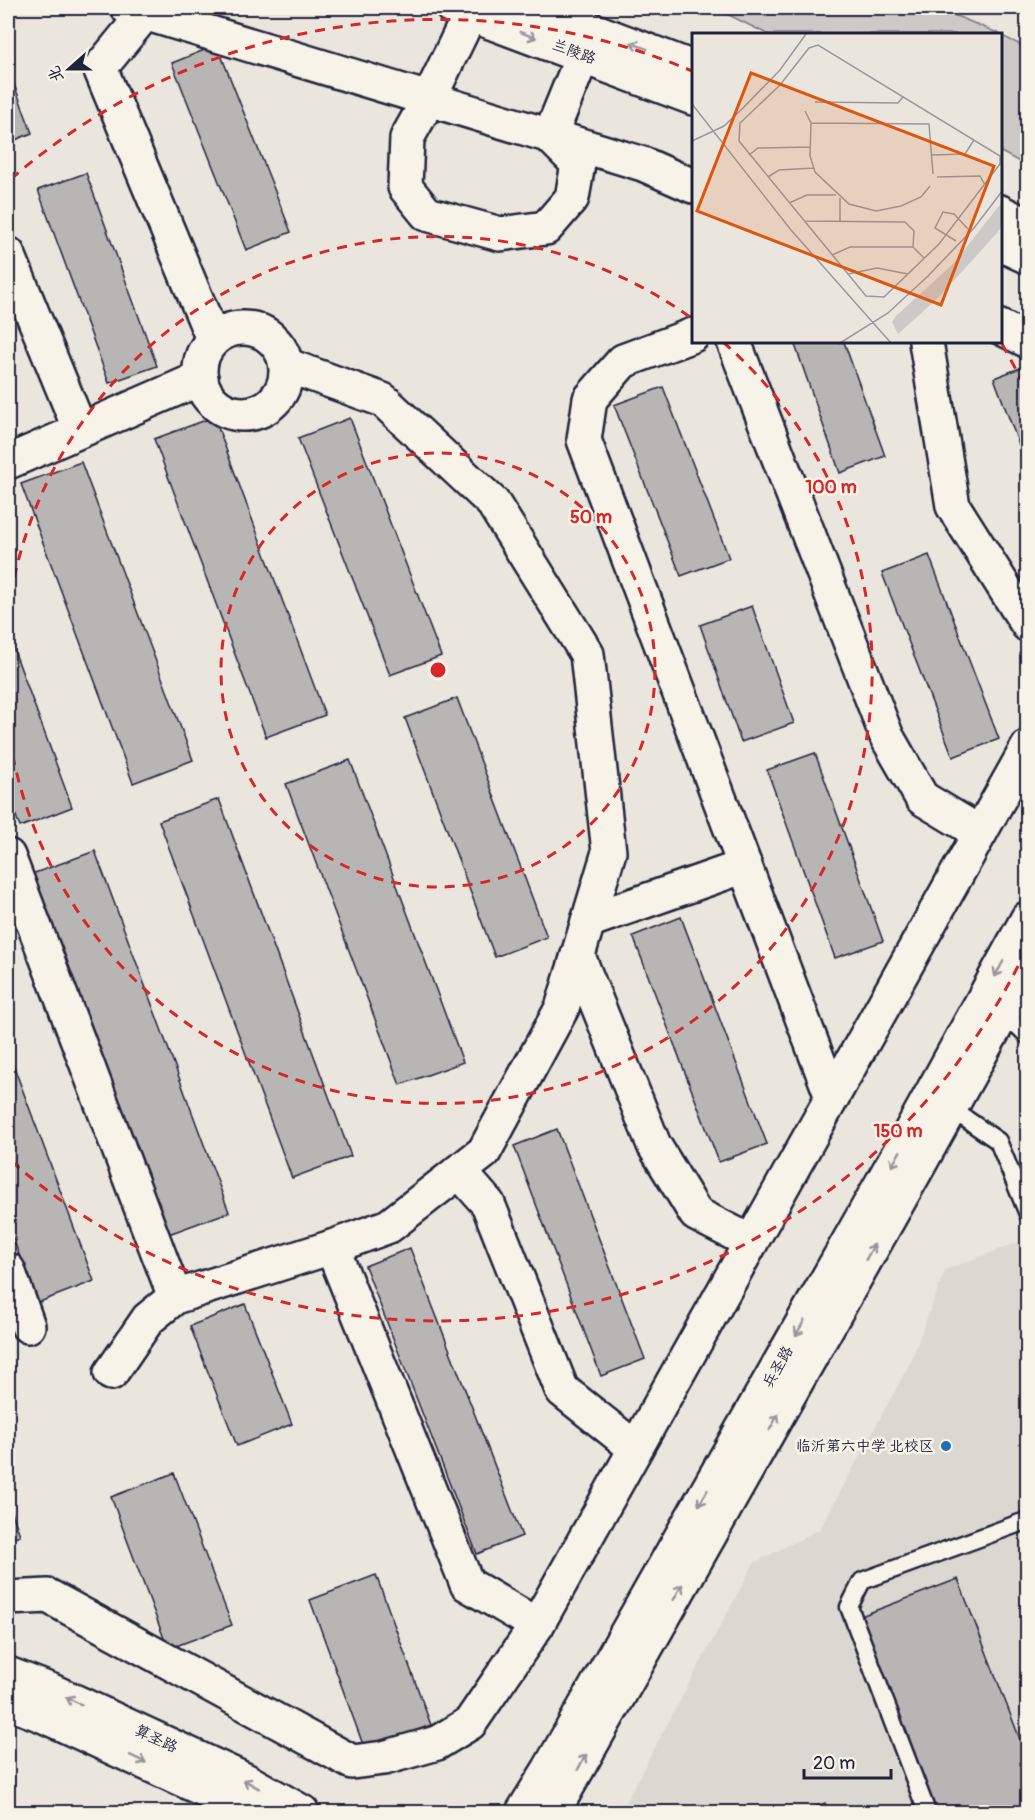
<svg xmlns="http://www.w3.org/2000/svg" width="1035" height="1820" font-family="Pangolin,'LXGW WenKai TC',sans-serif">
<rect width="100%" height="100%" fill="#eae6de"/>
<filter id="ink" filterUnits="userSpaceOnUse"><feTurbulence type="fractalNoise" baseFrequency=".0167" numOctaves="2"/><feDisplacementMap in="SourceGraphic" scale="12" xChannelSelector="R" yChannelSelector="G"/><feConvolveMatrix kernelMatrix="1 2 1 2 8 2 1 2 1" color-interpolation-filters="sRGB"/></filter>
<g filter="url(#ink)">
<path fill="#dbd8d2" d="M 1027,1239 L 1027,1812 L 620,1812 L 754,1563 L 820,1529 L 910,1363 L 945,1270 Z"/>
<g fill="#cdc9c6" stroke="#787680" stroke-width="1.5">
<path d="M 705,8 L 937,8 L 1000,34 L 767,34 L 729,15 Z"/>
<path d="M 1000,35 L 1027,48 L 1027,166 L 1001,152 Z"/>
</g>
<g fill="#b8b6b5" stroke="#22223b" stroke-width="1.5">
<path d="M 217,45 L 291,232 L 246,250 L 172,63 Z"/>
<path d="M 8,68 L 32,133 L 8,143 Z"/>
<path d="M 86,173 L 157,366 L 109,383 L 38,190 Z"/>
<path d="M 794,342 L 844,342 L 885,456 L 840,473 Z"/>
<path d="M 1028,365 L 1028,469 L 994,378 Z"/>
<path d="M 663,387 L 729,558 L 681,576 L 614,405 Z"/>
<path d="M 214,417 L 325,715 L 266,737 L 154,439 Z"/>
<path d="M 350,418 L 441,656 L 390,675 L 298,438 Z"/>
<path d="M 81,462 L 193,760 L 133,783 L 21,484 Z"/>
<path d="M 929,555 L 999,739 L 953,757 L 882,573 Z"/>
<path d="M 752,606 L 794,723 L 741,742 L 700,625 Z"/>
<path d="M 8,634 L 72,807 L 20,827 L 8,794 Z"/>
<path d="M 457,698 L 547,937 L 495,957 L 405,718 Z"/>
<path d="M 815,753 L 883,941 L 835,958 L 767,770 Z"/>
<path d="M 350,760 L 463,1062 L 400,1085 L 286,784 Z"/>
<path d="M 219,799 L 351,1156 L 292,1178 L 159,821 Z"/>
<path d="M 95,851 L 229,1212 L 166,1235 L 32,874 Z"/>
<path d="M 681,917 L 767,1144 L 719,1162 L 633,936 Z"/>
<path d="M 8,1051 L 94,1281 L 37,1303 L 8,1225 Z"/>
<path d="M 557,1129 L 645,1359 L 601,1376 L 514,1146 Z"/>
<path d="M 410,1248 L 522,1536 L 477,1554 L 365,1266 Z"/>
<path d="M 245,1304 L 292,1424 L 237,1446 L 190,1326 Z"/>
<path d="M 174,1473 L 232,1625 L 168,1649 L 111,1497 Z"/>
<path d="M 8,1501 L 20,1535 L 8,1540 Z"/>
<path d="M 376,1575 L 431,1725 L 365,1750 L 310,1600 Z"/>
<path d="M 958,1579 L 1028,1760 L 1028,1812 L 937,1812 L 861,1616 Z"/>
<path d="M 825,1803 L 829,1812 L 802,1812 Z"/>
</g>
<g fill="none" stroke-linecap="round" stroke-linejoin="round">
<g stroke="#22223b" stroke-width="21">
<g id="lane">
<path d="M 1001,1016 L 1019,1027 L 1028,1036"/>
<path d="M 949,1111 L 966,1119 L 998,1141 L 1028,1214"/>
<path d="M 927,1812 L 849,1607 L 862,1581 L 1028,1520"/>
</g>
</g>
<g stroke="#22223b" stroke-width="38">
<g id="street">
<path d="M 128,8 L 643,164 L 693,186"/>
<path d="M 146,12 L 100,68 L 213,339"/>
<path d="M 470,14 L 429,99 L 407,138 L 405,187 L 427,214 L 500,234 L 546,228 L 572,198 L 578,164 L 550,136 L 583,55"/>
<path d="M 8,254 L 80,430"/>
<path d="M 1000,327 L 1028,341"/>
<circle cx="243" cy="371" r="43"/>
<path d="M 693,335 L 623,361 L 590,399 L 584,440 L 832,1097"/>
<path d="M 734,342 L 887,737 L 922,798 L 980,833"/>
<path d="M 926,342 L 953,506 L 1028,625"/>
<path d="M 8,462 L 201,378"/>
<path d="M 8,856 L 175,1297"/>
<path d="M 588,921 L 745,866"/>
<path d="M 578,956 L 654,1145 L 696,1214 L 751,1242"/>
<path d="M 459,1171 L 488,1204 L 562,1390 L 635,1448"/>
<path d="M 332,1247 L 467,1584 L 537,1625"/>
<path d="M 8,1270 L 28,1326"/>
<path d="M 111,1373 L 148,1319 L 175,1297 L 332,1247 L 389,1226 L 484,1152 L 562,1008 L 609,852 L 587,654 L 493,503 L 383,400 L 286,365"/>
<path d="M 8,1598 L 48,1596 L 352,1762 L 384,1758 L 437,1743 L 470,1723 L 537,1625 L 1028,747"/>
</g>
</g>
<g stroke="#22223b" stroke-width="38">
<g id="secondary">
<path d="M 453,8 L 693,98"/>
<path d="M 535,8 L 693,68"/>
<path d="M 1000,212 L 1028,226"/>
<path d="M 1000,244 L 1028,257"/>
<path d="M 8,1674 L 52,1691 L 245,1780 L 302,1812"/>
<path d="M 8,1702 L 42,1715 L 233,1803 L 249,1812"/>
<path d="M 523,1812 L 549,1770 L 899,1153 L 1028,918"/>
<path d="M 553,1812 L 920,1163 L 1028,968"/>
</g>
</g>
<use href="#lane" stroke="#f7f3e8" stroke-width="16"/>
<use href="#street" stroke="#f7f3e8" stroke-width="33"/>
<use href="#secondary" stroke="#f7f3e8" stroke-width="33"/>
</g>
<defs><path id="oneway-shaft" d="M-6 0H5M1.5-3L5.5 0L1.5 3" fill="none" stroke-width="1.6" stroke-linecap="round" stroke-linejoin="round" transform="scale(1.5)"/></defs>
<g stroke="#97959a">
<use href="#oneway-shaft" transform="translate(528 35) rotate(20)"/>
<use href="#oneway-shaft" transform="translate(639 46) rotate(-160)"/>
<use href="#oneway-shaft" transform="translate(999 969) rotate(119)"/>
<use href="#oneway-shaft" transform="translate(896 1159) rotate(119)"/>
<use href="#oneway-shaft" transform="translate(870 1252) rotate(-61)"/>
<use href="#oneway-shaft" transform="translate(800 1328) rotate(120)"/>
<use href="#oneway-shaft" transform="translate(774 1422) rotate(-61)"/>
<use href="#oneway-shaft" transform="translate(703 1498) rotate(120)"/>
<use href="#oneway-shaft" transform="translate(678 1592) rotate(-61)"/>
<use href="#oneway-shaft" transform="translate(74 1701) rotate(-155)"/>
<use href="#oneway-shaft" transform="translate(138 1759) rotate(25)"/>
<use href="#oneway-shaft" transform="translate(582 1762) rotate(-61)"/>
<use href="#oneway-shaft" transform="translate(251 1784) rotate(-151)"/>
</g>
</g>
<g fill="none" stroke="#d62828" stroke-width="3" stroke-dasharray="10 8">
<circle cx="438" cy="670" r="217"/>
<path d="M8 613A434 434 0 0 1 690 317M723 342A434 434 0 1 1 8 727"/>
<path d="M1026 950A651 651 0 0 1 11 1161M11 179A651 651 0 0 1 692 71M1002 344A651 651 0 0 1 1026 390"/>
</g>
<circle fill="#1f6fb2" stroke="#f7f3e8" stroke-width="2" cx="946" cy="1446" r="6"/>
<g text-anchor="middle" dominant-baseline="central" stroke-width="5" stroke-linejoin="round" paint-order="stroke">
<g font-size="15" fill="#22223b" stroke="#f7f3e8">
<text transform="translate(574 52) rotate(20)">兰陵路</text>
<text transform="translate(778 1367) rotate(-60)">兵圣路</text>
<text transform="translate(156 1739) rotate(25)">算圣路</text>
</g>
<g font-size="15" fill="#22223b" stroke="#f7f3e8" text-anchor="end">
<text x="934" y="1446">临沂第六中学 北校区</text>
</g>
</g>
<g transform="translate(692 33)">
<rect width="310" height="310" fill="#eae6de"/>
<path d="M 310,169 L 310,193 L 305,200 L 246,265 L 206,301 L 200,289 L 204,283 L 262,230 Z" fill="#cdc9c6"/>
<path fill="none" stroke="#9a989d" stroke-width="1.5" d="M 79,47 L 88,52 L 117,15 L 126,12 L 308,123 L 308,131 L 247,211 L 192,264 L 174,263 L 47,108 L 48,90 L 88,52M 123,69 L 206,70 L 211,64M 0,71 L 99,197 L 199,310M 113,78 L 119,90 L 118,123 L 123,139 L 157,171 L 184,178 L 209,173 L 229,164 L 238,153M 119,90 L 237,91 L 241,141M 0,108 L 32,93 L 51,75 L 88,37 L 114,1M 57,122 L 66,115 L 118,114M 240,122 L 273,121 L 282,107M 76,144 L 87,137 L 122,135M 245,144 L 288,143 L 293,152M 97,170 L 115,162 L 144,162M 112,188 L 213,189 L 222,198 L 221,214 L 232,225M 148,188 L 148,165M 264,208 L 243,195 L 251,179 L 262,181 L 276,196M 140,222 L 158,214 L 221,214M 156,241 L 185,235 L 216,241M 148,310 L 196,280 L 236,243 L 282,195 L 311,157"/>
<path fill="#de560e" fill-opacity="0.15" stroke="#de560e" stroke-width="3" d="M 59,40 L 302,133 L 249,272 L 5,178 Z"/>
<rect width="310" height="310" fill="none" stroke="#22223b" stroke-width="3"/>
</g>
<circle cx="438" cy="670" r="9" fill="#d62828" stroke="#f7f3e8" stroke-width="3"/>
<g font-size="18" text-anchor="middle" font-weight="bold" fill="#d62828" stroke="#f7f3e8" stroke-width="5" stroke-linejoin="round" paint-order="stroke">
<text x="831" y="493">100 m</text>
<text x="591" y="523">50 m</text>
<text x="898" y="1137">150 m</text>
</g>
<rect width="1035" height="1820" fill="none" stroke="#f7f3e8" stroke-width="30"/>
<rect x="15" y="15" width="1005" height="1790" fill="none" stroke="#22223b" stroke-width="2" filter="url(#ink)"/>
<g transform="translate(69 69) rotate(249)" stroke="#f7f3e8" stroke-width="4.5" paint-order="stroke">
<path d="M0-4.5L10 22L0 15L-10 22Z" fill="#22223b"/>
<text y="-9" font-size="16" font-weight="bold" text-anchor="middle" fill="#22223b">北</text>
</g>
<path d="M804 1769v9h87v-9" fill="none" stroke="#22223b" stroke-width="3"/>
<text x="813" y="1769" font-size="18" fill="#22223b" stroke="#f7f3e8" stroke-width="4.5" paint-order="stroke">20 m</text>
</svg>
